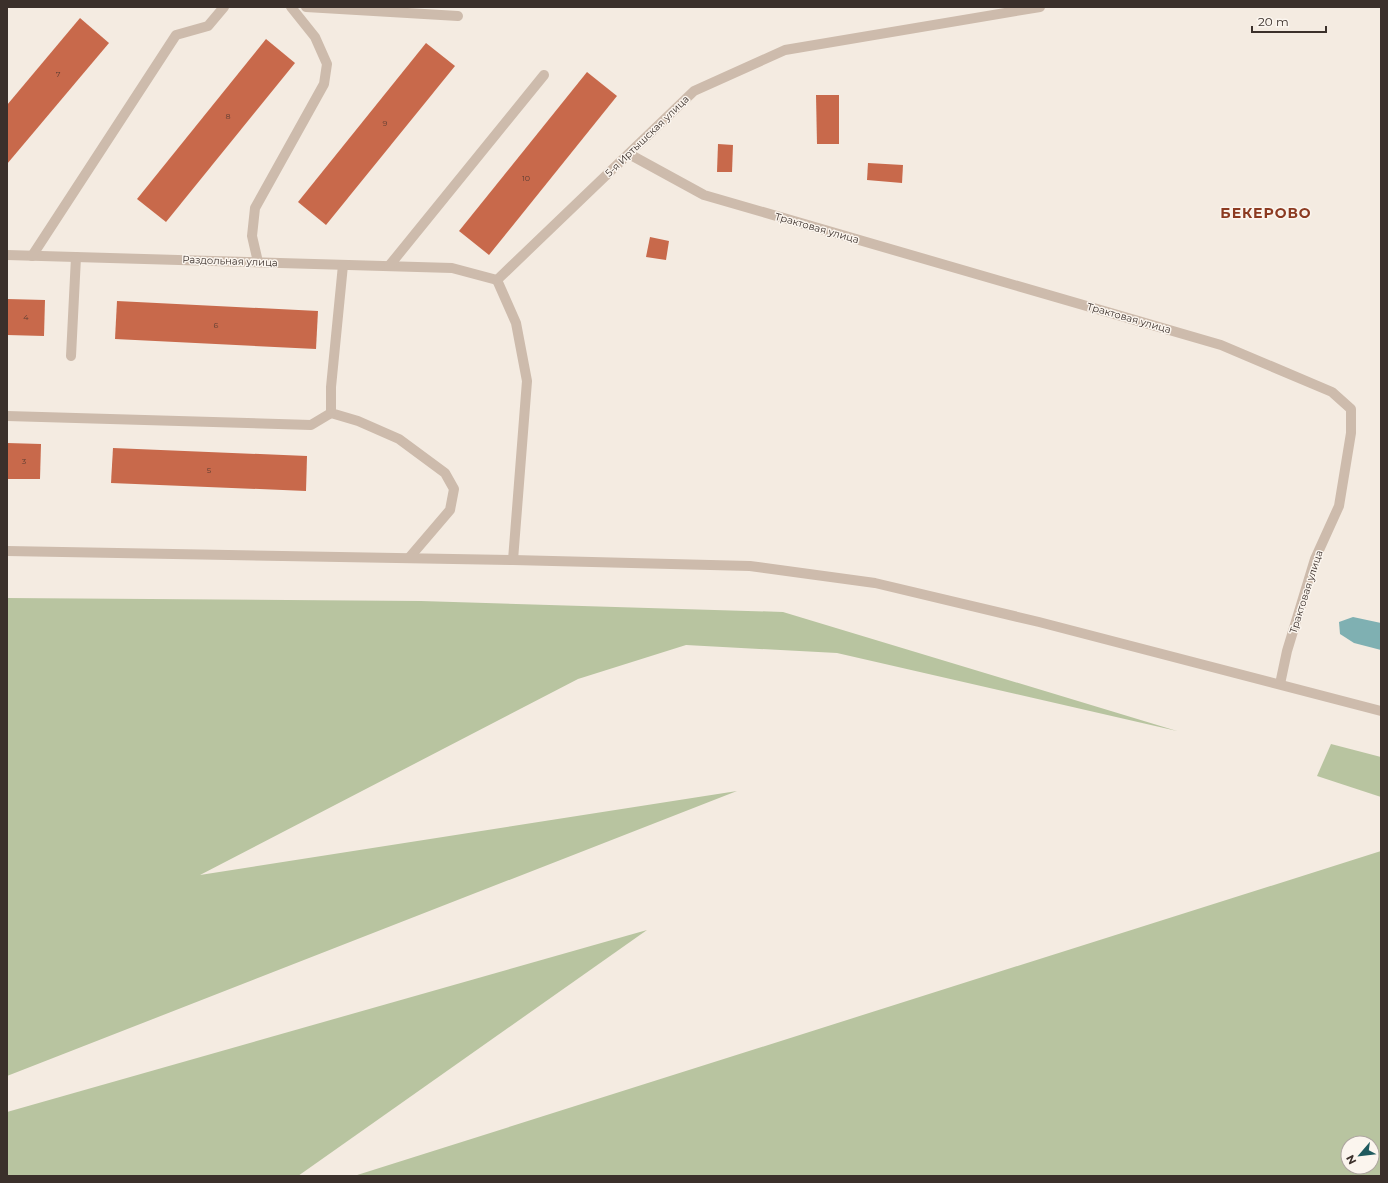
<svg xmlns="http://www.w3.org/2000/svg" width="1388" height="1183" font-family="Montserrat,sans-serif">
<rect width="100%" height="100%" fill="#f4ebe1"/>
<g fill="#b8c4a0" fill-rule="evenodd">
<path d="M 7,598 L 421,601 L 783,612 L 1177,731 L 837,653 L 686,645 L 578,679 L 200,875 L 737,791 L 7,1076 Z"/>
<path d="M 1331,744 L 1381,757 L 1381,797 L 1317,776 Z"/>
<path d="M 1381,851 L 1381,1176 L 354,1176 ZM 1348,1143 L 1372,1143 L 1372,1167 L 1348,1167 Z"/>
<path d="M 647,930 L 298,1176 L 7,1176 L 7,1112 Z"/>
</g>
<path fill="#7fb0b2" d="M 1353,617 L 1381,623 L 1381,650 L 1354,643 L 1340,634 L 1339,622 Z"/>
<g fill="#c8694b">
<path d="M 80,18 L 109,43 L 7,164 L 7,105 Z"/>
<path d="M 266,39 L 295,63 L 166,222 L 137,199 Z"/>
<path d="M 426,43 L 455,66 L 326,225 L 298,202 Z"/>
<path d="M 587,72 L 617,96 L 489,255 L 459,231 Z"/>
<path d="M 816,95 L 839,95 L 839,144 L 817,144 Z"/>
<path d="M 718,144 L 733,145 L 732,172 L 717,172 Z"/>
<path d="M 868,163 L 903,165 L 902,183 L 867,180 Z"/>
<path d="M 650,237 L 669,241 L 666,260 L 646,257 Z"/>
<path d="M 7,299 L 45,300 L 44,336 L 7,335 Z"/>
<path d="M 117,301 L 318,311 L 316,349 L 115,339 Z"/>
<path d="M 7,443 L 41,444 L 40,479 L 7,479 Z"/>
<path d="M 113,448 L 307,456 L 306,491 L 111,483 Z"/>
</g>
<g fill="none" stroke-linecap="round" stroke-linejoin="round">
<g stroke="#cdbbac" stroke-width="10">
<path d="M 306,7 L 458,16"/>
<path d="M 629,154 L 704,195 L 1221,345 L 1332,392 L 1351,409 L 1351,433 L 1339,506 L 1315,559 L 1287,651 L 1280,684"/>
<path d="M 7,255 L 452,268 L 497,280 L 694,91 L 785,50 L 1040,7"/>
<path d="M 32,256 L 176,35 L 208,26 L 224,7"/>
<path d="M 258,262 L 252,236 L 255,208 L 324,84 L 327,64 L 315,37 L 291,7"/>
<path d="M 343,265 L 331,387 L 331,413 L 358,421 L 399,439 L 445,473 L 454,489 L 450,510 L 409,558"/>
<path d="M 389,266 L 544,75"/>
<path d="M 497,280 L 516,323 L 527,381 L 513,560"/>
<path d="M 71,356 L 76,257"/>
<path d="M 7,416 L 311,425 L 331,413"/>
<path d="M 7,551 L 513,560 L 750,566 L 875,583 L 1039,622 L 1381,711"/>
</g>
</g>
<g text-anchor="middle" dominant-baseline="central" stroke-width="3" stroke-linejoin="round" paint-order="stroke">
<g font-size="8" fill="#5e3e33">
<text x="58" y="74">7</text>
<text x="228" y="116">8</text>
<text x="385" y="123">9</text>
<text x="526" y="178">10</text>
<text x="26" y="317">4</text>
<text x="216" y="325">6</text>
<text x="24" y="461">3</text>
<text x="209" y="470">5</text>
</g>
<g font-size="10" fill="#3b302b" stroke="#fbf5ee">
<text transform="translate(647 136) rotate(-44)">5-я Иртышская улица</text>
<text transform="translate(817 228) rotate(16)">Трактовая улица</text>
<text transform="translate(230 261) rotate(2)">Раздольная улица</text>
<text transform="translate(1129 318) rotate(16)">Трактовая улица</text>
<text transform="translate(1306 592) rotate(-72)">Трактовая улица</text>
</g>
<g font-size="14" font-weight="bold" letter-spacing="1" fill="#8c3b22" stroke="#fbf5ee">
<text x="1266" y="213">БЕКЕРОВО</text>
</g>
</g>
<rect width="1388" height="1183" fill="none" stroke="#3b302b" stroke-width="16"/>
<g transform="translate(1360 1155) rotate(242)"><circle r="19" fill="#fbf5ee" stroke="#aea6a0"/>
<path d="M0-3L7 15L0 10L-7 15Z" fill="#1f5a5e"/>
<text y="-6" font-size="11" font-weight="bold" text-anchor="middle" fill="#3b302b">N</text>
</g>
<path d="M1252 26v6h74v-6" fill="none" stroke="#3b302b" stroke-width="2"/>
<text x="1258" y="26" font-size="12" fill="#3b302b" stroke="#fbf5ee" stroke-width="3" paint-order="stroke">20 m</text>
</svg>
